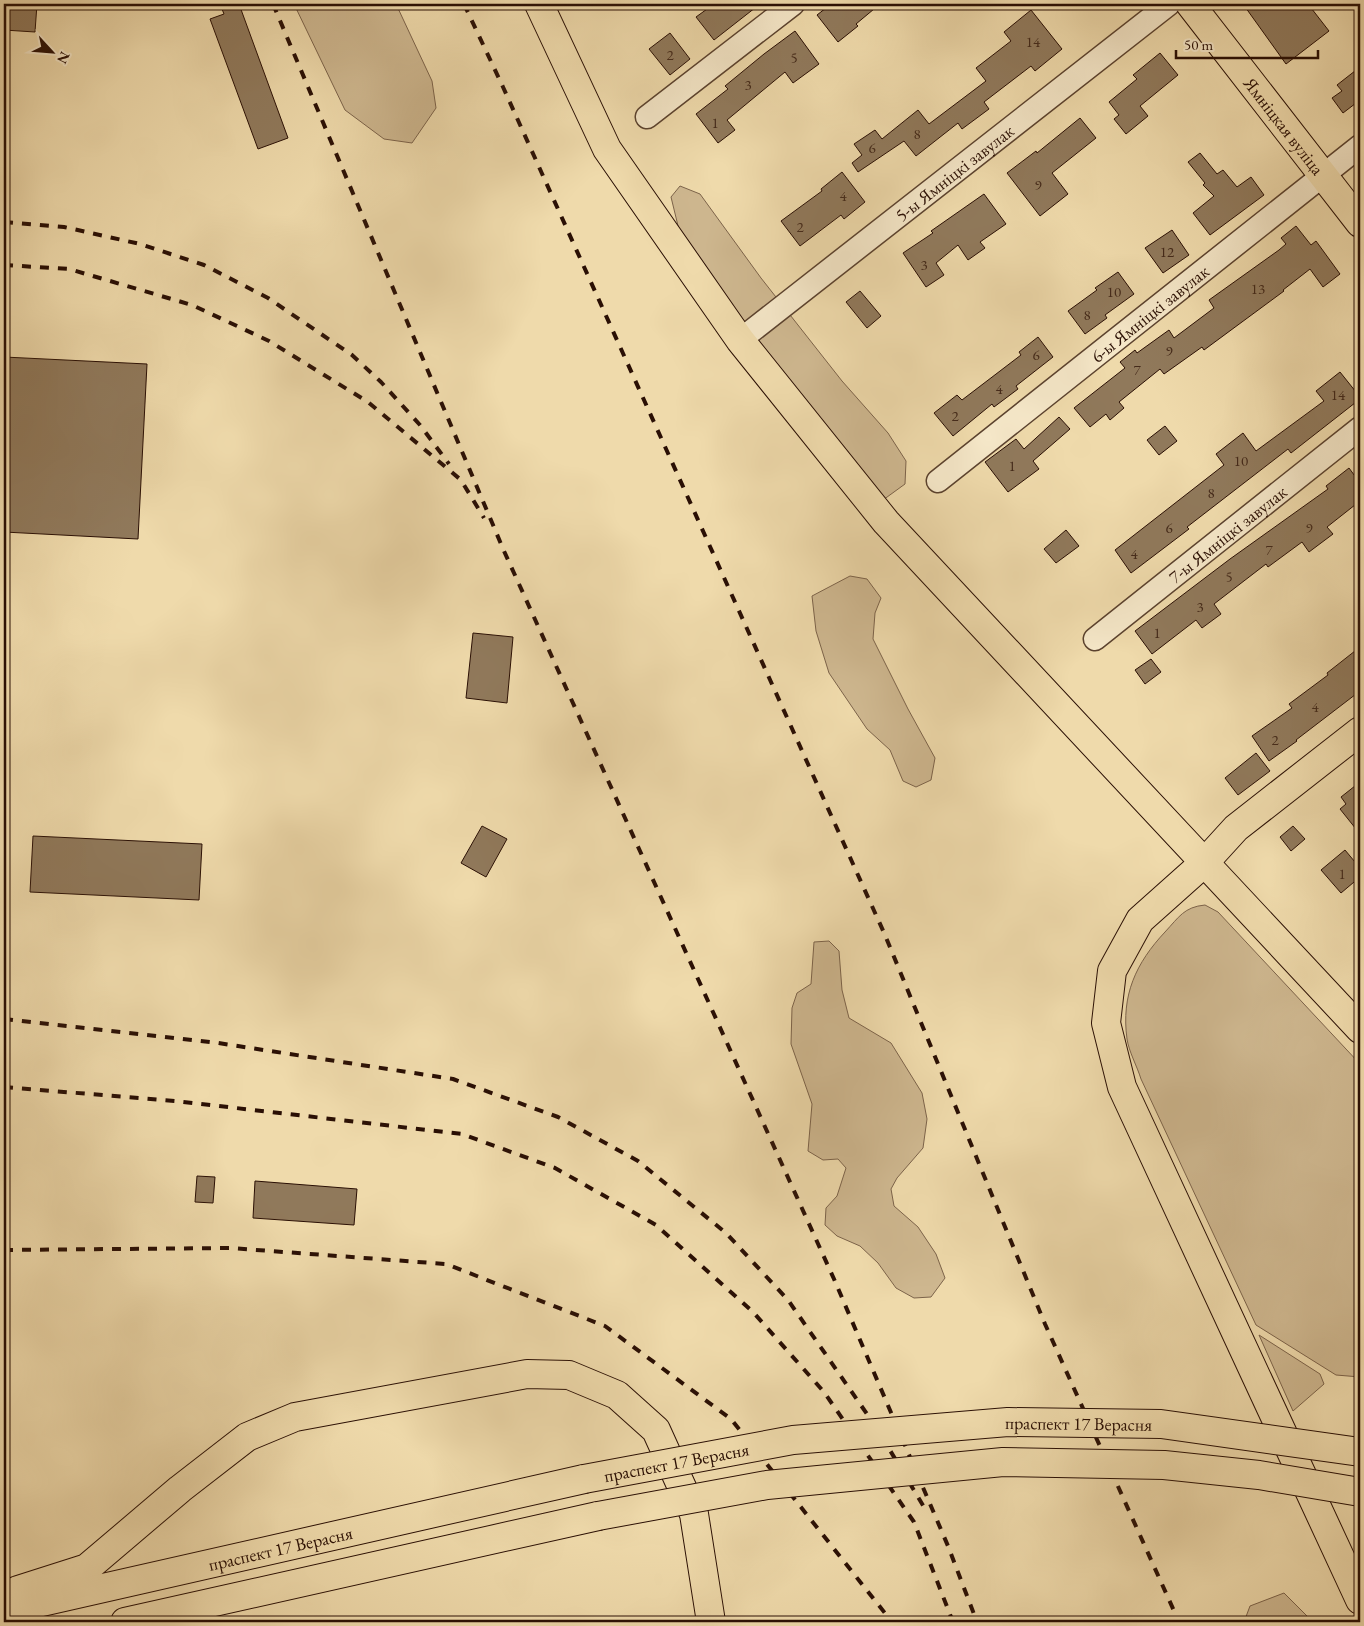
<svg xmlns="http://www.w3.org/2000/svg" width="1364" height="1626" font-family="'EB Garamond',serif">
<rect width="100%" height="100%" fill="#efdaab"/>
<filter id="stains"><feTurbulence type="fractalNoise" baseFrequency=".004" numOctaves="4"/><feColorMatrix values="0 0 0 0 .2 0 0 0 0 .09 0 0 0 0 .02 0 0 0 .5 -.17"/></filter>
<radialGradient id="worn" r=".72"><stop offset=".6" stop-color="#630" stop-opacity="0"/><stop offset="1" stop-color="#630" stop-opacity=".3"/></radialGradient>
<g fill="#ceb78f" stroke="#7c634a">
<path d="M 294,4 L 396,4 L 432,81 L 436,108 L 412,143 L 384,139 L 345,110 Z"/>
<path d="M 680,186 L 700,194 L 761,278 L 842,381 L 888,433 L 906,461 L 905,484 L 883,500 L 863,492 L 680,234 L 671,197 Z"/>
<path d="M 850,576 L 867,579 L 881,598 L 875,613 L 873,639 L 908,709 L 935,758 L 931,780 L 916,787 L 903,781 L 890,750 L 867,729 L 829,673 L 816,631 L 812,596 Z"/>
<path d="M 1205,905 L 1218,912 L 1360,1064 L 1360,1377 L 1336,1375 L 1256,1325 L 1141,1079 C 1137,1066 1129,1052 1127,1039 C 1121,995 1136,963 1165,932 C 1179,917 1184,907 1205,905 Z"/>
<path d="M 829,941 L 839,951 L 842,990 L 849,1018 L 891,1043 L 922,1093 L 927,1119 L 923,1148 L 897,1178 L 891,1189 L 894,1206 L 918,1227 L 936,1254 L 945,1278 L 931,1297 L 914,1298 L 896,1288 L 878,1263 L 860,1246 L 837,1236 L 825,1225 L 826,1208 L 837,1196 L 846,1168 L 838,1159 L 823,1160 L 808,1151 L 812,1104 L 791,1044 L 792,1008 L 797,993 L 811,984 L 814,942 Z"/>
<path d="M 1259,1335 L 1320,1374 L 1324,1384 L 1293,1411 Z"/>
<path d="M 1284,1593 L 1313,1622 L 1244,1622 L 1250,1606 Z"/>
</g>
<g fill="#90795b" stroke="#2a0f04">
<path d="M 4,4 L 37,4 L 35,32 L 4,30 Z"/>
<path d="M 220,4 L 239,4 L 288,138 L 258,149 L 210,19 L 224,14 Z"/>
<path d="M 714,4 L 760,4 L 714,40 L 696,17 Z"/>
<path d="M 831,4 L 880,4 L 856,24 L 858,26 L 838,42 L 817,15 Z"/>
<path d="M 1243,4 L 1308,4 L 1329,31 L 1286,64 Z"/>
<path d="M 1031,10 L 1062,49 L 1035,71 L 1031,66 L 984,102 L 989,109 L 962,129 L 958,123 L 916,156 L 904,141 L 858,172 L 852,163 L 862,155 L 854,144 L 875,130 L 882,139 L 918,110 L 929,124 L 986,81 L 976,68 L 1011,41 L 1004,32 Z"/>
<path d="M 795,31 L 819,64 L 793,83 L 785,72 L 727,120 L 735,130 L 718,143 L 696,114 L 728,89 L 725,86 L 764,54 Z"/>
<path d="M 670,33 L 690,59 L 670,75 L 649,49 Z"/>
<path d="M 1160,53 L 1178,75 L 1140,106 L 1148,116 L 1126,134 L 1114,119 L 1119,115 L 1109,102 L 1137,79 L 1133,75 Z"/>
<path d="M 1360,67 L 1360,100 L 1343,113 L 1332,98 L 1342,91 L 1337,85 Z"/>
<path d="M 1080,118 L 1096,138 L 1052,173 L 1068,194 L 1040,216 L 1007,173 L 1036,151 L 1037,153 Z"/>
<path d="M 1200,153 L 1217,174 L 1223,170 L 1237,187 L 1251,177 L 1264,195 L 1210,235 L 1193,213 L 1214,196 L 1203,185 L 1205,183 L 1188,162 Z"/>
<path d="M 842,172 L 865,202 L 844,219 L 841,215 L 800,246 L 781,221 L 822,191 L 821,189 Z"/>
<path d="M 984,194 L 1006,224 L 980,242 L 985,248 L 968,260 L 958,245 L 936,263 L 944,275 L 926,287 L 903,253 L 933,233 L 931,231 Z"/>
<path d="M 1296,226 L 1311,245 L 1316,241 L 1340,274 L 1323,287 L 1310,269 L 1283,290 L 1284,291 L 1204,350 L 1202,347 L 1164,374 L 1160,369 L 1119,402 L 1124,408 L 1110,420 L 1106,414 L 1090,427 L 1074,408 L 1125,368 L 1120,362 L 1135,350 L 1137,353 L 1169,330 L 1174,338 L 1214,308 L 1209,300 L 1279,250 L 1286,244 L 1281,238 Z"/>
<path d="M 1172,230 L 1189,255 L 1163,273 L 1145,248 Z"/>
<path d="M 1118,272 L 1134,294 L 1105,315 L 1107,318 L 1085,334 L 1068,311 L 1097,290 L 1095,288 Z"/>
<path d="M 860,291 L 881,316 L 867,328 L 846,302 Z"/>
<path d="M 1038,337 L 1053,357 L 1016,386 L 1018,389 L 994,407 L 992,404 L 953,436 L 934,413 L 957,395 L 962,400 L 1021,355 L 1019,352 Z"/>
<path d="M 4,357 L 147,364 L 138,539 L 4,532 Z"/>
<path d="M 1340,372 L 1360,397 L 1360,399 L 1291,453 L 1288,449 L 1187,527 L 1189,529 L 1131,573 L 1115,550 L 1224,465 L 1216,454 L 1243,433 L 1256,451 L 1324,401 L 1316,391 Z"/>
<path d="M 1059,417 L 1070,429 L 1033,461 L 1039,469 L 1008,492 L 985,462 L 1016,439 L 1024,449 Z"/>
<path d="M 1165,426 L 1177,441 L 1159,455 L 1147,440 Z"/>
<path d="M 1349,468 L 1360,483 L 1360,501 L 1327,527 L 1333,534 L 1309,552 L 1302,542 L 1268,567 L 1266,564 L 1214,604 L 1221,614 L 1202,628 L 1196,620 L 1152,654 L 1135,631 L 1230,559 L 1328,489 L 1326,486 Z"/>
<path d="M 1066,530 L 1079,546 L 1056,563 L 1044,549 Z"/>
<path d="M 473,633 L 513,637 L 507,703 L 466,698 Z"/>
<path d="M 1360,647 L 1360,691 L 1296,740 L 1297,741 L 1269,761 L 1252,736 L 1292,708 L 1289,704 L 1328,675 L 1327,673 Z"/>
<path d="M 1151,659 L 1161,672 L 1145,684 L 1135,670 Z"/>
<path d="M 1256,753 L 1270,771 L 1238,795 L 1225,778 Z"/>
<path d="M 1360,782 L 1360,834 L 1340,809 L 1346,804 L 1341,797 Z"/>
<path d="M 482,826 L 507,839 L 486,877 L 461,863 Z"/>
<path d="M 1293,826 L 1305,839 L 1291,851 L 1280,837 Z"/>
<path d="M 33,836 L 202,844 L 199,900 L 30,892 Z"/>
<path d="M 1345,850 L 1360,868 L 1360,877 L 1341,893 L 1321,870 Z"/>
<path d="M 197,1176 L 215,1177 L 213,1203 L 195,1202 Z"/>
<path d="M 255,1181 L 357,1189 L 354,1225 L 253,1218 Z"/>
</g>
<g fill="none" stroke-linecap="round" stroke-linejoin="round">
<g stroke="#5b422e" stroke-width="25">
<g id="minor">
<path d="M 647,117 L 793,4"/>
<path id="s1" d="M 740,340 L 1169,4"/>
<path id="s2" d="M 938,481 L 1360,146"/>
<path id="s3" d="M 1095,639 L 1360,428"/>
</g>
</g>
<g stroke="#2a0f04" stroke-width="30">
<g id="major">
<path d="M 539,4 L 607,149 L 740,340 L 886,522 L 1360,1029"/>
<path id="s4" d="M 1190,4 L 1360,223"/>
<path d="M 1360,731 L 1236,828 L 1205,862 L 1140,920 L 1112,971 L 1106,1023 L 1122,1087 L 1360,1600"/>
<path d="M 4,1597 L 18,1590 L 87,1568 L 180,1489 L 247,1437 L 295,1417 L 527,1374 L 569,1375 L 617,1395 L 656,1430 L 694,1514 L 711,1622"/>
<path id="s5" d="M 15,1608 L 584,1479"/>
<path d="M 125,1622 L 598,1516"/>
</g>
</g>
<use href="#minor" stroke="#f5e7c8" stroke-width="22"/>
<use href="#major" stroke="#efdaab" stroke-width="28"/>
<g stroke="#2a0f04" stroke-width="4" stroke-dasharray="9 9" stroke-linecap="butt">
<path d="M 273,4 L 504,551 L 834,1279 L 948,1546 L 977,1622"/>
<path d="M 464,4 L 503,87 L 885,935 L 1045,1324 L 1179,1622"/>
<path d="M 4,222 L 64,227 L 140,244 L 204,265 L 268,298 L 352,355 L 381,382 L 420,425 L 449,464"/>
<path d="M 4,265 L 69,269 L 192,305 L 269,341 L 368,402 L 461,480 L 484,518"/>
<path d="M 4,1019 L 218,1043 L 453,1079 L 558,1117 L 638,1161 L 726,1233 L 788,1300 L 876,1427 L 927,1512"/>
<path d="M 4,1087 L 175,1101 L 462,1134 L 555,1168 L 656,1225 L 753,1312 L 824,1392 L 914,1522 L 953,1622"/>
<path d="M 4,1250 L 230,1248 L 446,1264 L 605,1326 L 731,1419 L 892,1622"/>
</g>
<g stroke="#2a0f04" stroke-width="30" stroke-linecap="butt">
<g id="major-bridge">
<path id="s6" d="M 584,1479 L 793,1440 L 1008,1422 L 1161,1424 L 1360,1452"/>
<path d="M 598,1516 L 767,1485 L 1003,1462 L 1164,1465 L 1259,1475 L 1360,1492"/>
</g>
</g>
<use href="#major-bridge" stroke="#efdaab" stroke-width="28"/>
</g>
<g text-anchor="middle" dominant-baseline="central" stroke-width="4.5" stroke-linejoin="round" paint-order="stroke">
<g font-size="15" fill="#442a1a">
<text x="1033" y="41">14</text>
<text x="670" y="54">2</text>
<text x="794" y="57">5</text>
<text x="748" y="84">3</text>
<text x="715" y="122">1</text>
<text x="917" y="133">8</text>
<text x="872" y="147">6</text>
<text x="1038" y="184">9</text>
<text x="843" y="195">4</text>
<text x="800" y="226">2</text>
<text x="1167" y="251">12</text>
<text x="924" y="264">3</text>
<text x="1258" y="288">13</text>
<text x="1114" y="291">10</text>
<text x="1087" y="314">8</text>
<text x="1169" y="350">9</text>
<text x="1036" y="354">6</text>
<text x="1137" y="369">7</text>
<text x="999" y="388">4</text>
<text x="1338" y="394">14</text>
<text x="955" y="415">2</text>
<text x="1241" y="460">10</text>
<text x="1012" y="465">1</text>
<text x="1211" y="492">8</text>
<text x="1169" y="527">6</text>
<text x="1309" y="527">9</text>
<text x="1269" y="549">7</text>
<text x="1134" y="553">4</text>
<text x="1229" y="576">5</text>
<text x="1200" y="606">3</text>
<text x="1157" y="632">1</text>
<text x="1315" y="706">4</text>
<text x="1275" y="739">2</text>
<text x="1342" y="873">1</text>
</g>
<g font-size="18" fill="#2a0f04" stroke="#f5e7c8">
<text stroke="none"><textPath href="#s4" startOffset="154">Ямніцкая вуліца</textPath></text>
<text stroke="none"><textPath href="#s1" startOffset="272">5-ы Ямніцкі завулак</textPath></text>
<text stroke="none"><textPath href="#s2" startOffset="270">6-ы Ямніцкі завулак</textPath></text>
<text stroke="none"><textPath href="#s3" startOffset="169">7-ы Ямніцкі завулак</textPath></text>
<text stroke="none"><textPath href="#s6" startOffset="499">праспект 17 Верасня</textPath></text>
<text stroke="none"><textPath href="#s6" startOffset="94">праспект 17 Верасня</textPath></text>
<text stroke="none"><textPath href="#s5" startOffset="272">праспект 17 Верасня</textPath></text>
</g>
</g>
<rect width="1364" height="1626" fill="none" stroke="#efdaab" stroke-width="20"/>
<rect x="5" y="5" width="1354" height="1616" fill="none" stroke="#2a0f04" stroke-width="2.5"/>
<rect x="10" y="10" width="1344" height="1606" fill="none" stroke="#2a0f04"/>
<g transform="translate(52 52) rotate(116)" stroke="#f5e7c8" stroke-width="4" paint-order="stroke">
<path d="M0-4L9 19L0 12L-9 19Z" fill="#2a0f04"/>
<text y="-8" font-size="14" font-weight="bold" text-anchor="middle" fill="#2a0f04">N</text>
</g>
<path d="M1176 50v8h142v-8" fill="none" stroke="#2a0f04" stroke-width="2.5"/>
<text x="1184" y="50" font-size="15" fill="#2a0f04" stroke="#f5e7c8" stroke-width="4" paint-order="stroke">50 m</text>
<rect width="100%" height="100%" filter="url(#stains)"/>
<rect width="100%" height="100%" fill="url(#worn)"/>
</svg>
